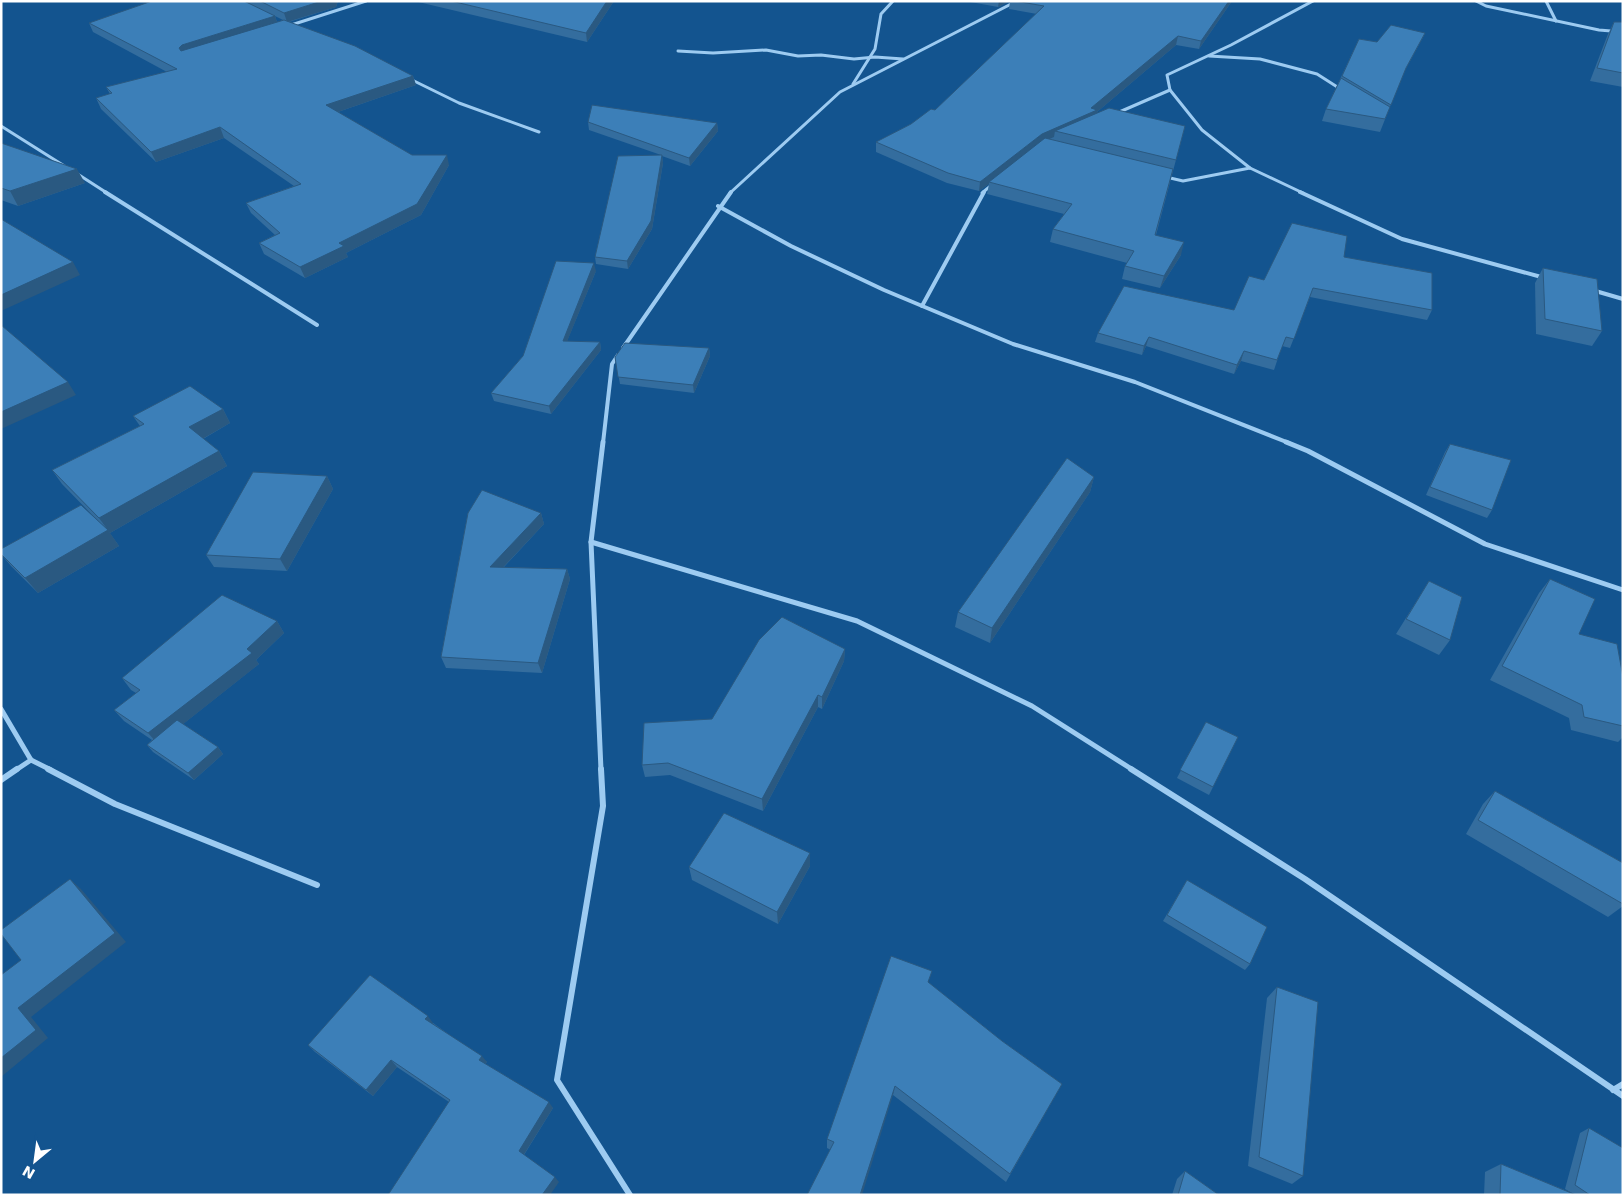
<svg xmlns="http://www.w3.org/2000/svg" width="1624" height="1196" font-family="'DejaVu Sans',sans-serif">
<rect width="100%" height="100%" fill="#13548f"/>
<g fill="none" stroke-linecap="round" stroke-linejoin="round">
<g stroke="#9dcbf1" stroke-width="3">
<path d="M 1476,1 L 1486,6 L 1599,30 L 1623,32"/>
<path d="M 1546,1 L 1556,21"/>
<path d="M 288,26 L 366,1"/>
<path d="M 678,51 L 713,53 L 766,50 L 798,56 L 821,55 L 854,59 L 875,57 L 903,59"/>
<path d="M 1209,56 L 1260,59 L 1317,74 L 1342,90"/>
<path d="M 410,79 L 459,103 L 539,132"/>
<path d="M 853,84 L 875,49 L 881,14 L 893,1"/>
<path d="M 1170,90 L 1202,130 L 1250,168"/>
<path d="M 1117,113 L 1170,90 L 1167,75 L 1231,45 L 1313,1"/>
<path d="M 1,126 L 66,167"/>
<path d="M 76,173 L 107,193"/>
<path d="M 1166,177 L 1183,181 L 1250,168 L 1303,193"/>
<path d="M 730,193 L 840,92 L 1017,1"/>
<path d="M 982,193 L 993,184"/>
</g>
<g stroke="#9dcbf1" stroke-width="4">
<path d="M 105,192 L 317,325"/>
<path d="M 1300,192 L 1402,239 L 1545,278"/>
<path d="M 718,206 L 791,246 L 884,290 L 1013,344 L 1135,382 L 1289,443"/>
<path d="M 1592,290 L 1623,299"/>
<path d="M 922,306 L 984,192"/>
<path d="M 623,348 L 731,192"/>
<path d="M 603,443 L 612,364 L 618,355"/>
</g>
<g stroke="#9dcbf1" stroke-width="5">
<path d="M 1286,442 L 1308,451 L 1485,544 L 1623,590"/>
<path d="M 591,542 L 857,621 L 1032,706 L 1133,770"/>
<path d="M 1,709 L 31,760 L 51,770"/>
<path d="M 16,770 L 31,760"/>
<path d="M 601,770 L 591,542 L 603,442"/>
</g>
<g stroke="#9dcbf1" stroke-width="6">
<path d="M 48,769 L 115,804 L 317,885"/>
<path d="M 601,769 L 603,806 L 557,1080 L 630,1195"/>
<path d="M 1131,769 L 1305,879 L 1623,1096"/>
<path d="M 1,780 L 17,769"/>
<path d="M 1613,1090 L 1623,1084"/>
</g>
</g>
<g fill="#346d9e" fill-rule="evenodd">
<path d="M 244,1 L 338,1 L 336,7 L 289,22 L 413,76 L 416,85 L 338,112 L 412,155 L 449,165 L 421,215 L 346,253 L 348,257 L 305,278 L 264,254 L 259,243 L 275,235 L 251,213 L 246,203 L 294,186 L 224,138 L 156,162 L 101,109 L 96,98 L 110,94 L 106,87 L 167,72 L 93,32 L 89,23 ZM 275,16 L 283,20 L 277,22 Z"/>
<path d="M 414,1 L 614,1 L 587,42 Z"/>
<path d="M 965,1 L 1010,1 L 998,7 Z"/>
<path d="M 1010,1 L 1232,1 L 1199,49 L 1176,45 L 1097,112 L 1096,113 L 1185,126 L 1156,235 L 1181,255 L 1160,288 L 1122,279 L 1125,266 L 1127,263 L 1050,242 L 1053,229 L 1064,214 L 987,194 L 989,184 L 979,191 L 947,183 L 876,152 L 876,142 L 911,124 L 935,110 L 1037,14 L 1009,9 Z"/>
<path d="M 1614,22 L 1623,22 L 1623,87 L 1590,81 L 1608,34 Z"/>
<path d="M 1425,33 L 1422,39 L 1403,74 L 1380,132 L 1322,121 L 1326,109 L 1359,39 L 1377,42 Z"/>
<path d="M 588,122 L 717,123 L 718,131 L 690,166 L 662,156 L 663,163 L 652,229 L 628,269 L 596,264 L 595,257 L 661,155 L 589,130 Z"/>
<path d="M 1,143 L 85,183 L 18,206 L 1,200 Z"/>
<path d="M 1344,257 L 1432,310 L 1427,320 L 1310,297 L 1290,348 L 1282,346 L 1274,370 L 1241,361 L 1234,374 L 1146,346 L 1142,355 L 1095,342 L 1098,333 L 1234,310 L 1264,280 Z"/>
<path d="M 1543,268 L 1602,331 L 1592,346 L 1536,334 L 1535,283 Z"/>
<path d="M 596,271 L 567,341 L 600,342 L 601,350 L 551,414 L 494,401 L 491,393 Z"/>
<path d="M 709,348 L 710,356 L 694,393 L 620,384 L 615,357 Z"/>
<path d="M 223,409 L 230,423 L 203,439 L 219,451 L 227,466 L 110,533 L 109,532 L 119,546 L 38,593 L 11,566 L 1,554 L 103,526 L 62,484 L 52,470 L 140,426 L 133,416 Z"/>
<path d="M 1450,444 L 1492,510 L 1487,518 L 1426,495 L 1445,452 Z"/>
<path d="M 327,476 L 333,489 L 287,571 L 214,567 L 206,555 Z"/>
<path d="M 1094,477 L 1090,492 L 990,643 L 955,627 L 958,612 Z"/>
<path d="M 468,513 L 541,513 L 544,524 L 504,567 L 567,569 L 570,579 L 542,673 L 446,668 L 441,657 Z"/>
<path d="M 1550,579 L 1579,634 L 1623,677 L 1623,737 L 1618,742 L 1571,730 L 1569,718 L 1490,680 L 1539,593 Z"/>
<path d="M 1429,581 L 1450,640 L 1439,655 L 1396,634 Z"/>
<path d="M 277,621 L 284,633 L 256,660 L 259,664 L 183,724 L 218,747 L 223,754 L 194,780 L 153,752 L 147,745 L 152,740 L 124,721 L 114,710 L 136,693 L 131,690 L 122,678 Z"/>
<path d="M 845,649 L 844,661 L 822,709 L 818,707 L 763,811 L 670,775 L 645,777 L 642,765 Z"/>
<path d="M 1206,722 L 1213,787 L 1209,795 L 1177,778 Z"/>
<path d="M 1495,791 L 1623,863 L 1623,906 L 1608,917 L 1466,834 L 1483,804 Z"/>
<path d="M 810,853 L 810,866 L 778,924 L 692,880 L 689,867 Z"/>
<path d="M 1187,880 L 1250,964 L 1245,970 L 1163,921 Z"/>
<path d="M 929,983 L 1002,1041 L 1062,1084 L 1006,1182 L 893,1095 L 831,1150 L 827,1148 L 827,1139 Z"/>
<path d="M 1277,987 L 1303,1176 L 1292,1184 L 1248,1166 L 1267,998 Z"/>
<path d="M 433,1023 L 487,1062 L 485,1064 L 553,1108 L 524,1155 L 559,1182 L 449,1102 L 397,1067 L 373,1096 L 315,1052 L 308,1045 Z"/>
<path d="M 1589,1128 L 1623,1195 L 1484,1195 L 1485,1172 L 1501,1164 L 1572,1193 L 1565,1189 L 1580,1133 Z"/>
<path d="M 1185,1171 L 1219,1195 L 1172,1195 L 1177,1179 Z"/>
</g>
<g fill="#2a5981">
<path d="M 322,1 L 338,1 L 336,7 L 287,22 L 284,13 Z"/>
<path d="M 607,1 L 614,1 L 587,42 L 586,33 Z"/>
<path d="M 999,1 L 1010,1 L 998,7 Z"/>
<path d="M 1229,1 L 1232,1 L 1199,49 L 1201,41 Z"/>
<path d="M 275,16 L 278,25 L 184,58 L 179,48 L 182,45 Z"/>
<path d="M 1178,36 L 1176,45 L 1097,112 L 1095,119 L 1055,131 L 1054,137 L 1040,143 L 989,182 L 989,184 L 979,191 L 980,182 L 1042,134 L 1091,108 Z"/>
<path d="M 413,76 L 416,85 L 329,115 L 326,105 Z"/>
<path d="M 717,123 L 718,131 L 690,166 L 689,158 Z"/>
<path d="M 220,127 L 224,138 L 156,162 L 151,152 Z"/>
<path d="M 447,155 L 449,165 L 421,215 L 346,253 L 348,257 L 305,278 L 300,267 Z"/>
<path d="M 662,155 L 663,163 L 652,229 L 628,269 L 627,261 Z"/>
<path d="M 77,169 L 85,183 L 18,206 L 10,191 Z"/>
<path d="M 1184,242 L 1181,255 L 1160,288 L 1164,276 Z"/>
<path d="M 73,262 L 80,275 L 1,311 L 1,295 Z"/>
<path d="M 594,263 L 596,271 L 564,349 L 563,341 Z"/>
<path d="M 1149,337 L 1146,346 L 1142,355 L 1144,346 Z"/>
<path d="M 600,342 L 601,350 L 551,414 L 549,406 Z"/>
<path d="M 709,348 L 710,356 L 694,393 L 693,385 Z"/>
<path d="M 1244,351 L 1241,361 L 1234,374 L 1237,365 Z"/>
<path d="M 68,382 L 76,395 L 1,429 L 1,412 Z"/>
<path d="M 223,409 L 230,423 L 197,442 L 189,427 Z"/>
<path d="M 219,451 L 227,466 L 110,533 L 99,518 Z"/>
<path d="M 327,476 L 333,489 L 287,571 L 280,559 Z"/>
<path d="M 1094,477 L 1090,492 L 990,643 L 992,628 Z"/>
<path d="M 541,513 L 544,524 L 494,577 L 490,567 Z"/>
<path d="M 108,530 L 119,546 L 38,593 L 25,578 Z"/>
<path d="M 567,569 L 570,579 L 542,673 L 538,663 Z"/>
<path d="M 277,621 L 284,633 L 256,660 L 259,664 L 158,744 L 148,733 L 247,649 Z"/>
<path d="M 845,649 L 844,661 L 822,709 L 822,697 Z"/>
<path d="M 818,695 L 818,707 L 763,811 L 762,799 Z"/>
<path d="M 218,747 L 223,754 L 194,780 L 188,773 Z"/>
<path d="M 810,853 L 810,866 L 778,924 L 777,912 Z"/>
<path d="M 70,879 L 81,889 L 126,942 L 31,1017 L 48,1038 L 1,1077 L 1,1058 L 18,1008 Z"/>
<path d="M 428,1016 L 433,1023 L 431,1026 L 425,1019 Z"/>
<path d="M 482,1056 L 487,1062 L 484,1066 L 479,1060 Z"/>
<path d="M 391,1060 L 397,1067 L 373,1096 L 366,1090 Z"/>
<path d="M 895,1086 L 893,1095 L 862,1195 L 860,1195 Z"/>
<path d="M 549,1102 L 553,1108 L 523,1156 L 519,1151 Z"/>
<path d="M 555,1177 L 559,1182 L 550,1195 L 542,1195 Z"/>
</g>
<g fill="#3c7fb8" stroke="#2a5981">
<path d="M 152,1 L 244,1 L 275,16 L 182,45 L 179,48 L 181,51 L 284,20 L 355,46 L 413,76 L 326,105 L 412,155 L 447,155 L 417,204 L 339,243 L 344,246 L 300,267 L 259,243 L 280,233 L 246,203 L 301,184 L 220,127 L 151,152 L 96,98 L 112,93 L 106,87 L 177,69 L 89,23 Z"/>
<path d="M 260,1 L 322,1 L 284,13 Z"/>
<path d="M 451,1 L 607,1 L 586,33 Z"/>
<path d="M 1015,1 L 1229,1 L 1201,41 L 1178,36 L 1091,108 L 1097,110 L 1042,134 L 980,182 L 948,173 L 876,142 L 911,124 L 931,109 L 935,110 L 1044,6 Z"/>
<path d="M 1614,22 L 1623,22 L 1623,73 L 1597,68 Z"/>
<path d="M 1391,25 L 1425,33 L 1406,68 L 1391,105 L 1342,76 L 1359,39 L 1377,42 Z"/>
<path d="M 1341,78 L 1390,107 L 1385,119 L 1326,109 Z"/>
<path d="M 592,105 L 717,123 L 689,158 L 588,122 Z"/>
<path d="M 1109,108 L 1185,126 L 1176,160 L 1055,131 Z"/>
<path d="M 1045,138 L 1173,169 L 1155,235 L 1184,242 L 1164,276 L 1125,266 L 1134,251 L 1053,229 L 1072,204 L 989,182 Z"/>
<path d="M 1,143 L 77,169 L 10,191 L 1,188 Z"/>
<path d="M 662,155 L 651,221 L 627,261 L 595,257 L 618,156 Z"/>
<path d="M 1,219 L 73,262 L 1,295 Z"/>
<path d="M 1292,223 L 1347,236 L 1344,257 L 1432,273 L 1432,310 L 1313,288 L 1294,339 L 1286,337 L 1277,360 L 1244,351 L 1237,365 L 1149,337 L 1144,346 L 1098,333 L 1124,286 L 1234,310 L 1249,276 L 1264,280 Z"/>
<path d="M 556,261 L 594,263 L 563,341 L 600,342 L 549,406 L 491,393 L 523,356 Z"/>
<path d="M 1543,268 L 1597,279 L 1602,331 L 1545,319 Z"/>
<path d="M 1,325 L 68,382 L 1,412 Z"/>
<path d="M 625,343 L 709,348 L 693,385 L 618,377 L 615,357 Z"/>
<path d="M 190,386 L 223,409 L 189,427 L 219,451 L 99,518 L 52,470 L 144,424 L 133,416 Z"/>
<path d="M 1450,444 L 1511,460 L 1492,510 L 1430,487 Z"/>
<path d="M 1067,458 L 1094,477 L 992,628 L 958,612 Z"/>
<path d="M 253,472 L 327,476 L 280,559 L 206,555 Z"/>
<path d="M 482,490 L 541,513 L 490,567 L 567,569 L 538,663 L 441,657 L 468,513 Z"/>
<path d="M 81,505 L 108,530 L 25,578 L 1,554 L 1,549 Z"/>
<path d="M 1550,579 L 1595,599 L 1579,634 L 1617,644 L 1623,677 L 1623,726 L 1584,717 L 1582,705 L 1502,666 Z"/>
<path d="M 1429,581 L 1462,597 L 1450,640 L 1406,619 Z"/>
<path d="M 222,595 L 277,621 L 247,649 L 252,653 L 148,733 L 114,710 L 140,690 L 122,678 Z"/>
<path d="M 782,617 L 845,649 L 822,697 L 818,695 L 762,799 L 668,763 L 642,765 L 644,723 L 712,719 L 759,640 Z"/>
<path d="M 177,720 L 218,747 L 188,773 L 147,745 Z"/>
<path d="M 1206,722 L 1238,737 L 1213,787 L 1180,770 Z"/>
<path d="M 1495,791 L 1623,863 L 1623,904 L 1478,820 Z"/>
<path d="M 724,813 L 810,853 L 777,912 L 689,867 Z"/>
<path d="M 70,879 L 115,933 L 18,1008 L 36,1030 L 1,1058 L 1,975 L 21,960 L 1,934 L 1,930 Z"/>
<path d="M 1187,880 L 1267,927 L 1250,964 L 1167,915 Z"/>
<path d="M 891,956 L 932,971 L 928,982 L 1002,1041 L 1062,1084 L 1010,1174 L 895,1086 L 860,1195 L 807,1195 L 834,1142 L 827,1139 Z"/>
<path d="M 370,975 L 428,1016 L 425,1019 L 482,1056 L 479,1060 L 549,1102 L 519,1151 L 555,1177 L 542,1195 L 388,1195 L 450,1100 L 391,1060 L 366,1090 L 308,1045 Z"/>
<path d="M 1277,987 L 1318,1002 L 1303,1176 L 1259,1157 Z"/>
<path d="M 1589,1128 L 1623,1148 L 1623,1195 L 1590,1195 L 1575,1185 Z"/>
<path d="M 1501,1164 L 1576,1195 L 1500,1195 Z"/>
<path d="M 1185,1171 L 1219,1195 L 1178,1195 Z"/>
</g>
<rect width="1624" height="1196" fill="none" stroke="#ffffff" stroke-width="5"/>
<g transform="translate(35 1161) rotate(209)" stroke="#13548f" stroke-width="4" paint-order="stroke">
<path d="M0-4L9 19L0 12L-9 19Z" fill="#ffffff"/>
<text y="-8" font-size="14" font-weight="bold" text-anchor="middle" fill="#ffffff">N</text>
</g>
</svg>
